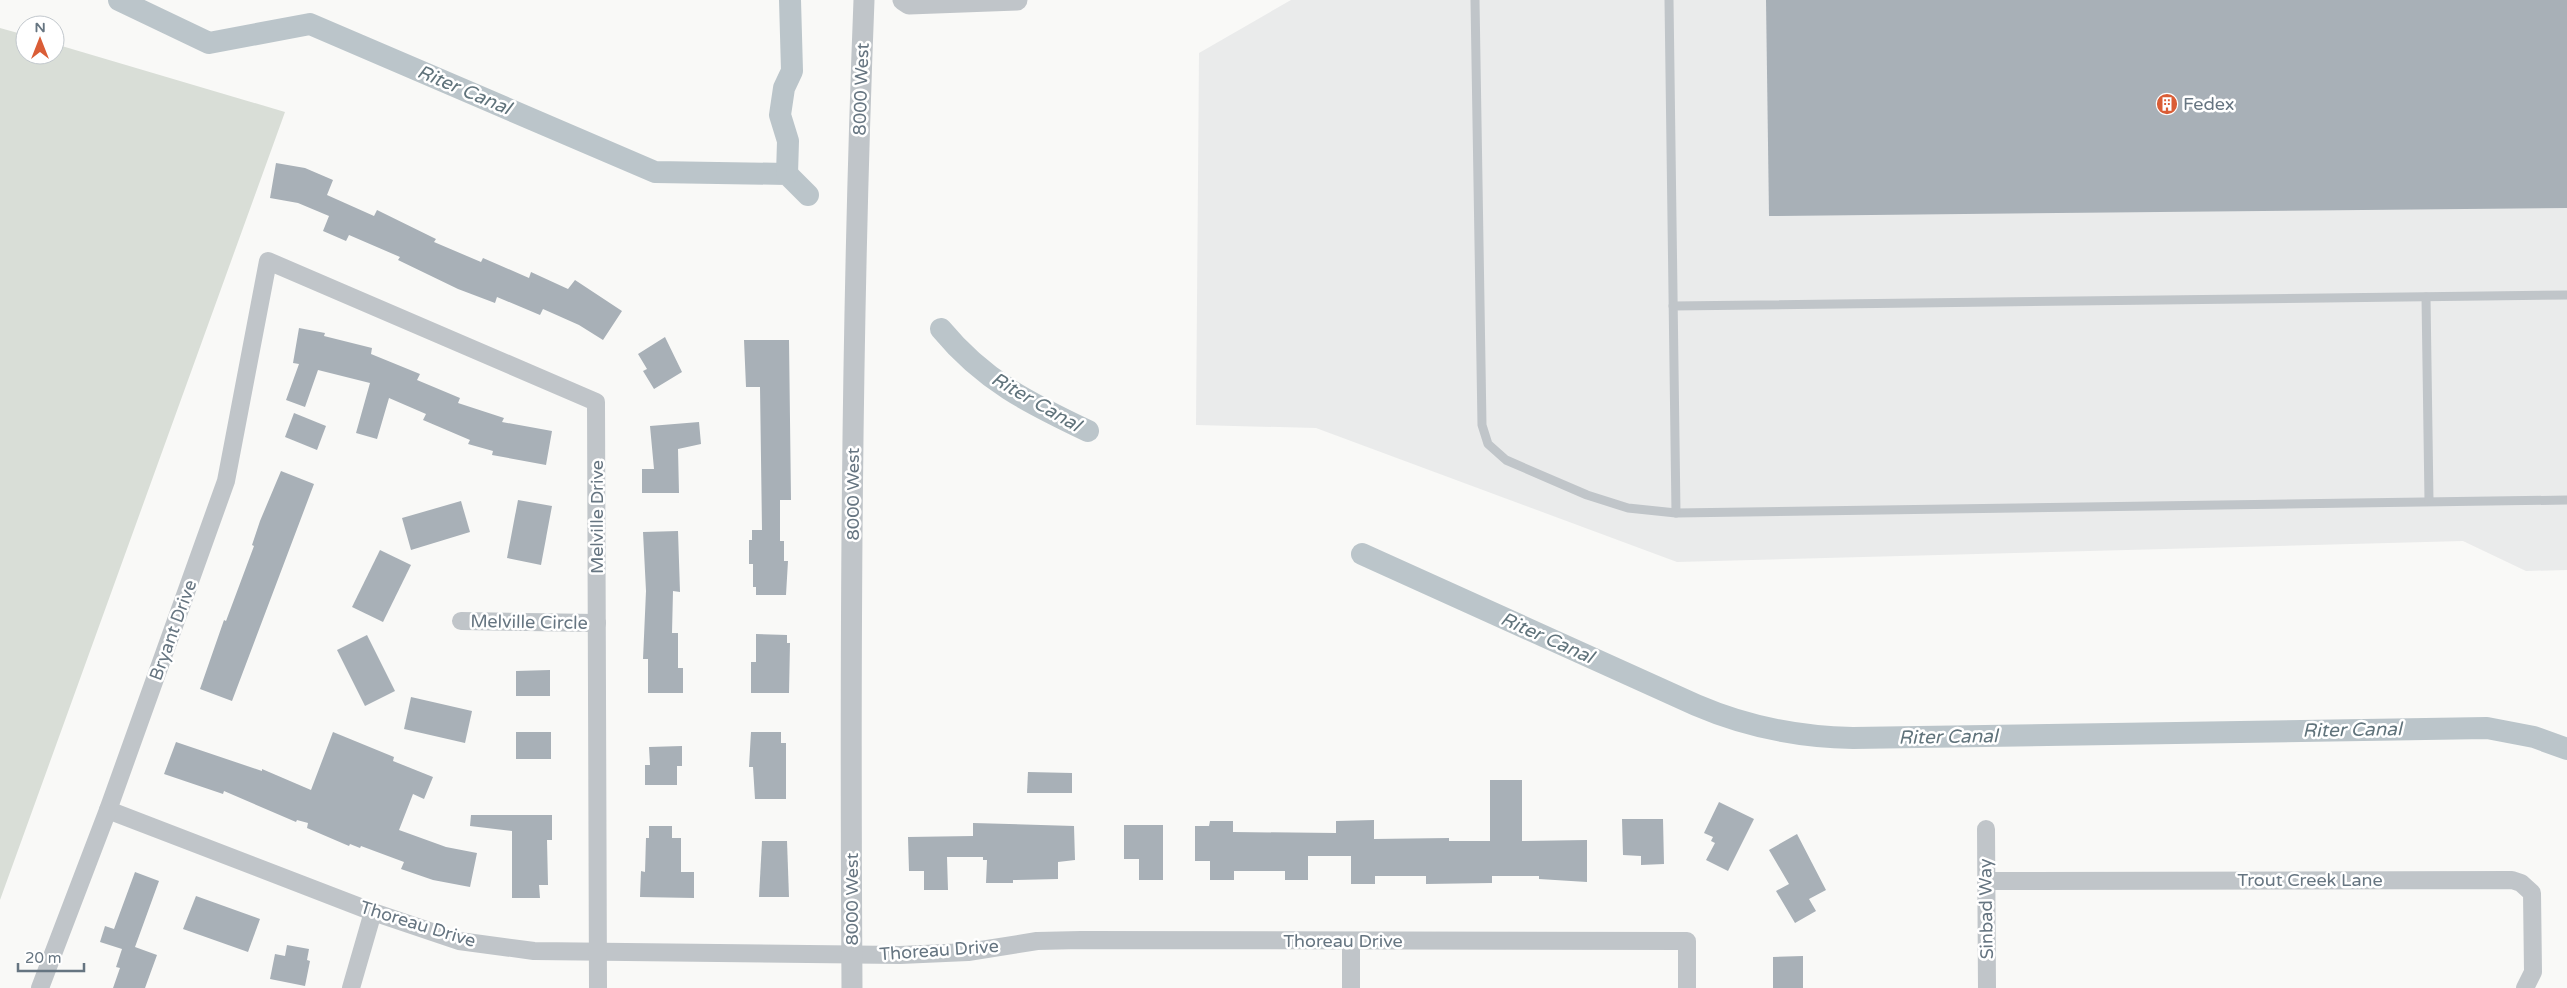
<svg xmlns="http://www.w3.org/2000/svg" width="2567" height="988" font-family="'Varela Round',sans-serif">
<rect width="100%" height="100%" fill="#f9f9f7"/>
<path fill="#eaebeb" d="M 1291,0 L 2567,0 L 2567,570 L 2526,571 L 2463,541 L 1677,562 L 1316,428 L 1196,425 L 1199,53 Z"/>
<path fill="#d9ded7" d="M 0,28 L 25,35 L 25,55 L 55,55 L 55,44 L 285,112 L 0,900 Z"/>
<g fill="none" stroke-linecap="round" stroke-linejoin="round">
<g stroke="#bbc5ca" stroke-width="22">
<path d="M 119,0 L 209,43 L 310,24 L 655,172 L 787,174 L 808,195"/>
<path d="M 787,174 L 788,141 L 780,115 L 784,88 L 792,71 L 790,0"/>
<path d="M 941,329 C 984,381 1029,403 1088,431"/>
<path d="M 1362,554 L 1696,705 C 1747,727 1797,737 1853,738 L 2487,728 L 2534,737 L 2567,749"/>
</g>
</g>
<g fill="#a8b0b7">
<path d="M 1766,0 L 2567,0 L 2567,208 L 1769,216 Z"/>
<path d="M 276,163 L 305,168 L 333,180 L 327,195 L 374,216 L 377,210 L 436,239 L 434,242 L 481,262 L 483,258 L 529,278 L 531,272 L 568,289 L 575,280 L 622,311 L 603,340 L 579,325 L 543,309 L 540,315 L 497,297 L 495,303 L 458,289 L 398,260 L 400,257 L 349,235 L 346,241 L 323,231 L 329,216 L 298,203 L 270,198 Z"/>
<path d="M 299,328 L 325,333 L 324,336 L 372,348 L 371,354 L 420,374 L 417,380 L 460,398 L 458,403 L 504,418 L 502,422 L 552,431 L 546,465 L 492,455 L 493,451 L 468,444 L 470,440 L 423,420 L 426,414 L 389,398 L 377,439 L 356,433 L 370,383 L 318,370 L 305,407 L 286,400 L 299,364 L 293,363 Z"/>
<path d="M 665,337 L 682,372 L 654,389 L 643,371 L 647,369 L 638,354 Z"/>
<path d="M 744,340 L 789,340 L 791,500 L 780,500 L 780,541 L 784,541 L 784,561 L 788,561 L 786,595 L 756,595 L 756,587 L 753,587 L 753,564 L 749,564 L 749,540 L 752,540 L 752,530 L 762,530 L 760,387 L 746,387 Z"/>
<path d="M 294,413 L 326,426 L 317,450 L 285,437 Z"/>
<path d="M 699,422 L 701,444 L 678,449 L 679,493 L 642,493 L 642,469 L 654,469 L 650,426 Z"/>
<path d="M 281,471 L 314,484 L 232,701 L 200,689 L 224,620 L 226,621 L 254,546 L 252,545 L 260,521 Z"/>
<path d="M 518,500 L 552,506 L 541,565 L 507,558 Z"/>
<path d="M 461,501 L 470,532 L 411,550 L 402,518 Z"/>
<path d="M 678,531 L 680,592 L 673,591 L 672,633 L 678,633 L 678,668 L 683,668 L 683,693 L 648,693 L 648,659 L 643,659 L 646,591 L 643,532 Z"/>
<path d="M 380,550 L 411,565 L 383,622 L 352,607 Z"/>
<path d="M 756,634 L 787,635 L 787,643 L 790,643 L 789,693 L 751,693 L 751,662 L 756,662 Z"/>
<path d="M 367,635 L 395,691 L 365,706 L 337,650 Z"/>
<path d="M 550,670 L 550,696 L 516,696 L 516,671 Z"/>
<path d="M 411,697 L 472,711 L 465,743 L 404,729 Z"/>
<path d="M 333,732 L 394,757 L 393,761 L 433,777 L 424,799 L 413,794 L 399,830 L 446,847 L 477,853 L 470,887 L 433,880 L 401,869 L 404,862 L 361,846 L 360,848 L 350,844 L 349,846 L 307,828 L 308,823 L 297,820 L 296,822 L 224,791 L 223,794 L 164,774 L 176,742 L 262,771 L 262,769 L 311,790 Z"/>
<rect x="516" y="732" width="35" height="27"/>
<path d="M 751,732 L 781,732 L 781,743 L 786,743 L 786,799 L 755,799 L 753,767 L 749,767 Z"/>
<path d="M 682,746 L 682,766 L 677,766 L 677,785 L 645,785 L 645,765 L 650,765 L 649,747 Z"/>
<path d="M 1028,772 L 1072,773 L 1072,793 L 1027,793 Z"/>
<path d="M 1490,780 L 1522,780 L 1522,841 L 1587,840 L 1587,882 L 1539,879 L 1539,876 L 1492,876 L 1492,883 L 1426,884 L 1426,876 L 1375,876 L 1375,884 L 1351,884 L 1351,856 L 1308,856 L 1308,880 L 1285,880 L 1285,871 L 1234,871 L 1234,880 L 1210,880 L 1210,861 L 1195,861 L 1195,826 L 1209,826 L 1210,821 L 1233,821 L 1233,832 L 1336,833 L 1336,821 L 1374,820 L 1374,839 L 1449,838 L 1449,841 L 1490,841 Z"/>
<path d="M 1719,802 L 1754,819 L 1728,871 L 1706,860 L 1715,843 L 1711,841 L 1713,837 L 1704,833 Z"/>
<path d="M 471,815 L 552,815 L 552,840 L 547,840 L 548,885 L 539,885 L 540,898 L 512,898 L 512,831 L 470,826 Z"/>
<path d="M 1622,819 L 1663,819 L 1664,864 L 1641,865 L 1641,856 L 1623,855 Z"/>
<path d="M 973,823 L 1074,826 L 1075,860 L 1058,862 L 1058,879 L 1013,880 L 1013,883 L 986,883 L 987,860 L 983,860 L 983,857 L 947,857 L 948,890 L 924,890 L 924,871 L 909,871 L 908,837 L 973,836 Z"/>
<path d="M 1124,825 L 1163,825 L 1163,880 L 1139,880 L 1139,859 L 1124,859 Z"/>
<path d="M 649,826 L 672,826 L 672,838 L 681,838 L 681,872 L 694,872 L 694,898 L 640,897 L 641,871 L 645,872 L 646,838 L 649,838 Z"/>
<path d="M 1797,834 L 1826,890 L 1809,899 L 1816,911 L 1795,923 L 1776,891 L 1789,884 L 1769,850 Z"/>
<path d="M 762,841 L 787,841 L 789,897 L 759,897 Z"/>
<path d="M 135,872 L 159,881 L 135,947 L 157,955 L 145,988 L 113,988 L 120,968 L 116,967 L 122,949 L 100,942 L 105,926 L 114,929 Z"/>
<path d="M 196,896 L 260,919 L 248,952 L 183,929 Z"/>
<path d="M 287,945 L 309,949 L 307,960 L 310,961 L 305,986 L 270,979 L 275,954 L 285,956 Z"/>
<path d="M 1803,956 L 1803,988 L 1773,988 L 1773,957 Z"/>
</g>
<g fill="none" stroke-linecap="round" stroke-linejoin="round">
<g stroke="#c0c5c9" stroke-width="9">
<path d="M 1475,0 L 1482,425 L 1488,444 L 1506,460 L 1587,495 L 1628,508 L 1676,513 L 2567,500"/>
<path d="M 1669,0 L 1676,513"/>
<path d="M 2426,297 L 2429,501"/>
<path d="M 1673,306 L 2567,295"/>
</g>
<g stroke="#c0c5c9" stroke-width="18">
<path d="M 461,621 L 597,623"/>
<path d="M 108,810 L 373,912 L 459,941 L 534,951 L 900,955 L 968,952 L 1037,941 L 1081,940 L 1687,941 L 1687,988"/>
<path d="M 1986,829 L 1987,988"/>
<path d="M 1986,881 L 2512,880 L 2521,883 L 2532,893 L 2533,972 L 2525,988"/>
<path d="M 1351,941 L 1351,988"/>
<path d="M 40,988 L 108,810 L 226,481 L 268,261 L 596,402 L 598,988"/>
<path d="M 351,988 L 373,912"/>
</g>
<g stroke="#c0c5c9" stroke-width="21">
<path d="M 903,0 L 909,4 L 1017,0"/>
<path d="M 852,988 C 850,659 851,329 864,0"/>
</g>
</g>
<defs>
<g id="building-disc" transform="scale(1.125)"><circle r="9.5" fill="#da5d36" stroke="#fff"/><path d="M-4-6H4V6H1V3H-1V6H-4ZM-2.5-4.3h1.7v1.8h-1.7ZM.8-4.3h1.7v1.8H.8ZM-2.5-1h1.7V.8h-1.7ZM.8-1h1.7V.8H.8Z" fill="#fff"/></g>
</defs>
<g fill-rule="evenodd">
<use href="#building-disc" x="2167" y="104"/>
</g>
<g text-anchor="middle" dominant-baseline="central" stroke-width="5" stroke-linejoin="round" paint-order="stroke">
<g font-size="18" fill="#667581" stroke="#fff">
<text transform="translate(861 89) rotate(-88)">8000 West</text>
<text transform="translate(853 494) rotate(-90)">8000 West</text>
<text transform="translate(597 517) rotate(-90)">Melville Drive</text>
<text transform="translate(529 622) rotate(1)">Melville Circle</text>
<text transform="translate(173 630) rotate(-70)">Bryant Drive</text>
<text x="2310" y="880">Trout Creek Lane</text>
<text transform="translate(852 899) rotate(-90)">8000 West</text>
<text transform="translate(1986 909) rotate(-91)">Sinbad Way</text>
<text transform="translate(418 924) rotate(17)">Thoreau Drive</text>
<text x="1343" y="941">Thoreau Drive</text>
<text transform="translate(939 950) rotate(-4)">Thoreau Drive</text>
</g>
<g font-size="18" fill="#667581" stroke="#fff" text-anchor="start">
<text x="2183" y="104">Fedex</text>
</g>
<g font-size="19" font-style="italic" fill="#60737b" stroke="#fff">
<text transform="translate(464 90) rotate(23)">Riter Canal</text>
<text transform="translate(1036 402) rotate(30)">Riter Canal</text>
<text transform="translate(1547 638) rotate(24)">Riter Canal</text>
<text transform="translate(2352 730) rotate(-1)">Riter Canal</text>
<text transform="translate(1948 737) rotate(-1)">Riter Canal</text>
</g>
</g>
<g transform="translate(40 40)"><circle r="24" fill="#ffffff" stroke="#c2c8cd"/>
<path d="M0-4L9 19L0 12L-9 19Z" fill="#da5d36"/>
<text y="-8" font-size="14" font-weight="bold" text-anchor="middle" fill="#667581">N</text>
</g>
<path d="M18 963v8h66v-8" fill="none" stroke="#667581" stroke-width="2.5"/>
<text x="25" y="963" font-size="15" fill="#667581" stroke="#ffffff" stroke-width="4" paint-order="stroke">20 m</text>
</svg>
